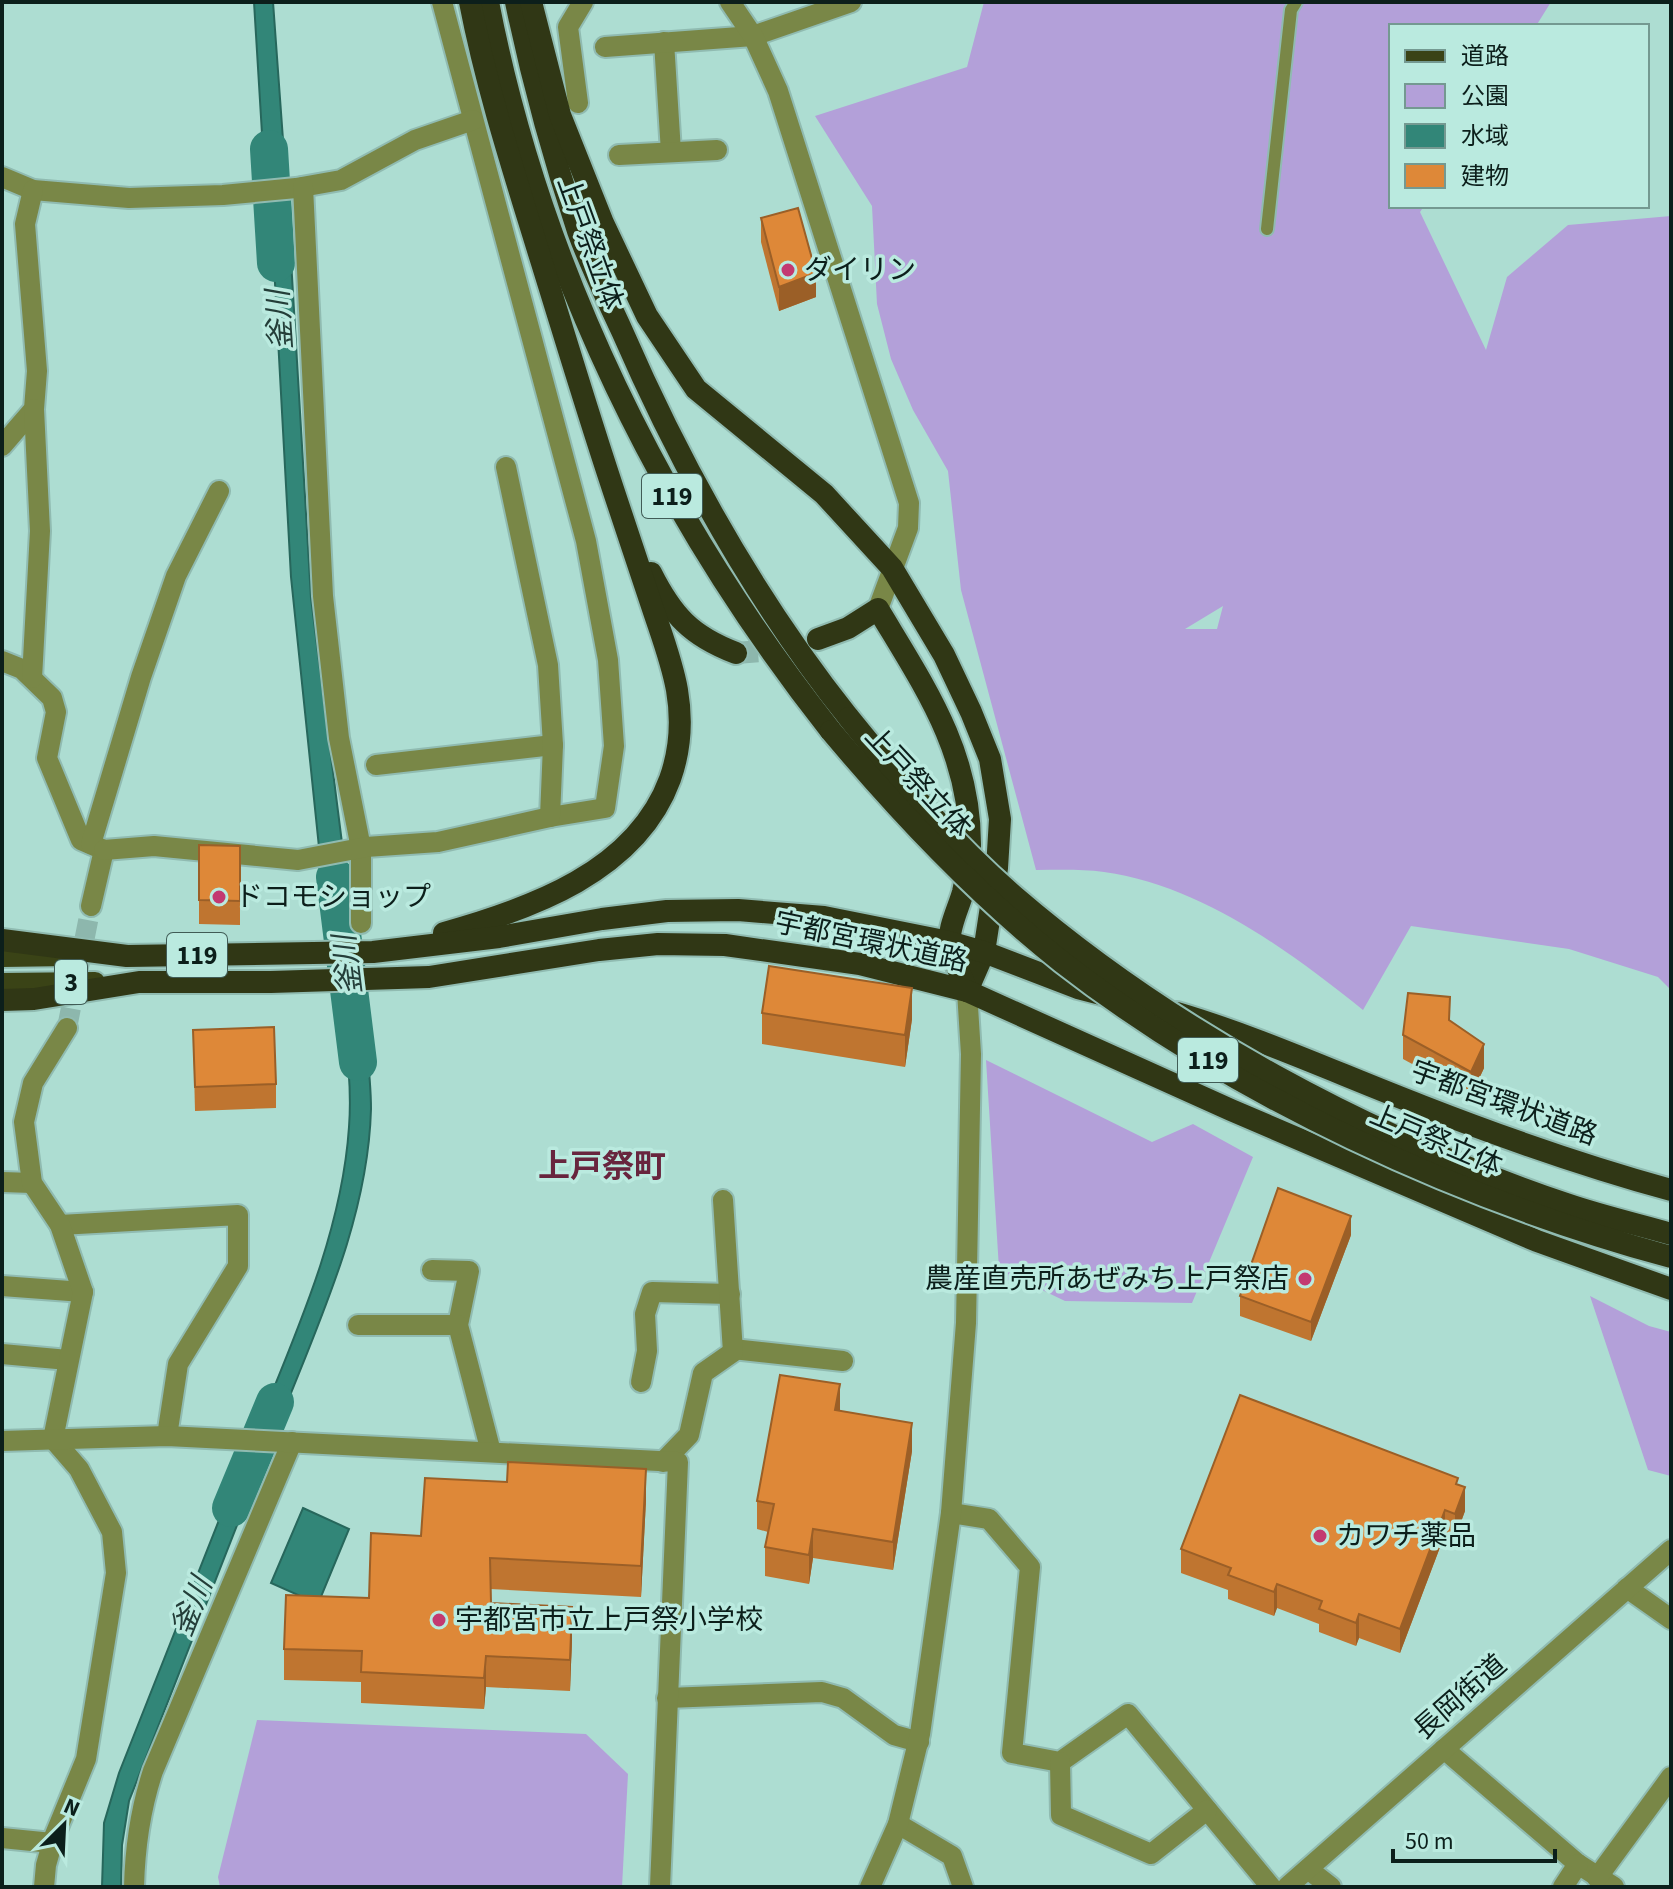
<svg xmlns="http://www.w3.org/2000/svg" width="1673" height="1889" font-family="'Source Sans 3','Noto Sans JP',sans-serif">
<rect width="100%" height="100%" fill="#adddd2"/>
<g fill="#b3a0d9" fill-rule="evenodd">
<path d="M 984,2 L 1551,2 L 1536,26 L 1391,26 L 1391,206 L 1424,206 L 1420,212 L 1486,350 L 1507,277 L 1568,225 L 1671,216 L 1671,990 L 1658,977 L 1569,949 L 1411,926 L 1363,1010 C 1288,950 1202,886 1104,872 C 1082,869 1058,870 1036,870 L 961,590 L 948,471 L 913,410 L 891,359 L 877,304 L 872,206 L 815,116 L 967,67 ZM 1223,606 L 1217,629 L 1185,629 Z"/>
<path d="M 986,1060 L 1152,1142 L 1193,1124 L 1253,1157 L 1192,1303 L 1065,1301 L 1015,1277 L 1000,1285 Z"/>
<path d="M 1590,1296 L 1649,1326 L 1671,1332 L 1671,1476 L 1648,1470 Z"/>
<path d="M 257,1720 L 586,1734 L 628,1774 L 622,1887 L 220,1887 L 218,1877 Z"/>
</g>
<g fill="#328678" stroke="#27675c" stroke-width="2">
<path d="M 254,2 L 273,2 L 286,181 L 265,183 Z"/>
<path d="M 288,209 L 311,598 L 342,843 L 319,847 L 291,577 L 271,210 Z"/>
<path d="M 344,862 L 353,927 L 327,928 L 321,865 Z"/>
<path d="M 342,1011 L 363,1012 C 366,1044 371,1076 371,1109 C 368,1222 316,1327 276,1431 L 257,1429 C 296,1333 342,1232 349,1127 C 352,1088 347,1050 342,1011 Z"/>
<path d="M 242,1462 L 261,1464 L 129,1801 L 122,1845 L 121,1887 L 102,1887 L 104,1823 L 119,1773 Z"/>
<path d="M 303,1508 L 349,1529 L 318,1604 L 271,1583 Z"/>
</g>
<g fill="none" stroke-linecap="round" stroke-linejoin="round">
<g stroke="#328678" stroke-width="38">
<path d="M 269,149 L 276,263"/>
<path d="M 335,877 L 358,1062"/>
<path d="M 231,1508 L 275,1402"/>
</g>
<path stroke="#8db7ad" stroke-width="20" stroke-dasharray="20 10" stroke-linecap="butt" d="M 67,1028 L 91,906"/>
<path stroke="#8db7ad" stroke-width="22" stroke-dasharray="22 11" stroke-linecap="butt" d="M 736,653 L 786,649"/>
<g stroke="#90bbb1" stroke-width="16">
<path id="service" d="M 1267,229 L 1291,10 L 1296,2"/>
</g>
<g stroke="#90bbb1" stroke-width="24">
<g id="minor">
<path d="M 442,2 L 586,541 L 608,660 L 614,746 L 605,808 L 550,817"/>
<path d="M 664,42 L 671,152"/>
<path d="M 605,47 L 753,36 L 851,2"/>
<path d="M 578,103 L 568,27 L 583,2"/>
<path d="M 619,155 L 717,150"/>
<path d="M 2,177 L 33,190 L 129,198 L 223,195 L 296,188 L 341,180 L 415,140 L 473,120"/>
<path d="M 303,187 L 323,596 L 339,738 L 361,848 L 361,923"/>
<path d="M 2,446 L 34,409 L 37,371 L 25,224 L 33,190"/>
<path d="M 2,661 L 22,669 L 52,698 L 56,712 L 47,758 L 81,840 L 104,850 L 91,906"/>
<path d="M 32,678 L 40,531 L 34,409"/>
<path d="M 376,765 L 553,745"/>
<path d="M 91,844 L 141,677 L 176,576 L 219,491"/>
<path d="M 104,850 L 154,846 L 298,860 L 366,847 L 438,842 L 550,817 L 553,745 L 548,665 L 506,467"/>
<path d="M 2,1182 L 32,1183"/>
<path d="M 60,1225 L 238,1215 L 238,1266 L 178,1364 L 167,1436"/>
<path d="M 432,1270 L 469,1271 L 458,1325 L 491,1452"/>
<path d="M 2,1286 L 83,1292"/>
<path d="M 358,1325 L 458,1325"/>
<path d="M 733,1349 L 843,1361"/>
<path d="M 2,1354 L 68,1360"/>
<path d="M 641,1382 L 647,1351 L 645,1314 L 652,1292 L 730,1294"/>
<path d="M 663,1462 L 689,1435 L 703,1373 L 733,1352 L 723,1200"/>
<path d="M 951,1513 L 989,1519 L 1030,1567 L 1012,1753 L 1060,1762 L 1128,1714 L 1271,1887"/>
<path d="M 1627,1588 L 1671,1619"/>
<path d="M 667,1698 L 822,1692 L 843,1698 L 894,1735 L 919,1742"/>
<path d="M 1444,1749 L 1578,1864 L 1614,1887"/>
<path d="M 1060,1762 L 1061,1815 L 1151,1854 L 1207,1810"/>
<path d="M 898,1824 L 952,1856 L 963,1887"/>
<path d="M 2,1838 L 52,1843"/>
<path d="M 1308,1869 L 1331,1887"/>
<path d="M 1597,1878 L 1671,1777"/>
<path d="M 44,1887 L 46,1865 L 54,1837 L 86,1759 L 116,1573 L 112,1532 L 79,1469 L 53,1439 L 83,1292 L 60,1225 L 32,1183 L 24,1122 L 33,1083 L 67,1028"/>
<path d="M 134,1887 C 135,1847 140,1810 153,1771 L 292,1442"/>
<path d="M 1563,1887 L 1578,1864"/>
</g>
</g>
<g stroke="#90bbb1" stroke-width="24">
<g id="tertiary">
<path d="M 730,2 L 753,36 L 778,91 L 909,503 L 908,528 L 878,609"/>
<path d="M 2,1441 L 167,1436 L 678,1462 L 660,1887"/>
<path d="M 870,1887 L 898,1824 L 920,1734 L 951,1513 L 966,1323 L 971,1054 L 967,991"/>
<path d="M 1287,1887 L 1671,1550"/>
</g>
</g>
<g stroke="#90bbb1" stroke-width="24">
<g id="primary">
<path d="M 2,957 L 70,956"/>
<path d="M 2,983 L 95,982"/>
</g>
</g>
<g stroke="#90bbb1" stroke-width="26">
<g id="trunk">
<path d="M 488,2 C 540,269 663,518 831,731"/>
<path d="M 516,2 C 532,79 553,156 578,231 C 590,265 607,298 622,331 C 682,469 755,600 849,718"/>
<path d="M 531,2 L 560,115 L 603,223 L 647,316 L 696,389 L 824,494 L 892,568 L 944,655 L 971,712 L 990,759 L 1000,819 L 997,868 L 984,952 L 967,991"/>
<path d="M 651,573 C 672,615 691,636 736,653"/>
<path d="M 818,639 L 848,628 L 878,609 C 924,686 970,751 970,844 C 970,860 966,877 963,892 C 959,907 947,930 950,945 C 953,960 962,976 967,991"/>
<path d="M 444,933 C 530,909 636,872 670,779 C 680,751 682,719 677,690 C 672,662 662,636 653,609 C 640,569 626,529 613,489 C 586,408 562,327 537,247 C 512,166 486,85 470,2"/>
<path d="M 2,940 L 127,956 L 373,952 L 499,937 L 602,919 L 667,911 L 738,910 L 824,917 L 949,942 L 984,952 L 1078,988 L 1109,996"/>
<path d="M 2,1000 L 34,999 L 139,982 L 271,982 L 429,977 L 599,950 L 658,944 L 725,945 L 860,964 L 967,991 L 1231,1110 L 1537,1241 L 1671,1289"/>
<path d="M 1177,1013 C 1261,1038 1341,1075 1422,1106 C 1504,1138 1587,1167 1671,1190"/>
</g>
</g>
<use href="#service" stroke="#798747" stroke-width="12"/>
<use href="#minor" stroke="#798747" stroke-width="20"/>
<use href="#tertiary" stroke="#798747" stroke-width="20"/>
<use href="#primary" stroke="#3a4316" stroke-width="20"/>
<use href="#trunk" stroke="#303715" stroke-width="22"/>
<g stroke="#90bbb1" stroke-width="26" stroke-linecap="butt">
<g id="trunk-bridge">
<path d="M 849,718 C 899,780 953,844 1014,896 C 1172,1032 1369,1137 1566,1204 C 1601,1216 1636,1224 1671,1234"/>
<path d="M 831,731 C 901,814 976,894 1062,962 C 1234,1096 1461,1200 1671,1257"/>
</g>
</g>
<use href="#trunk-bridge" stroke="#303715" stroke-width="22"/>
</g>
<g fill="#bf7530">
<path d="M 761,218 L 816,297 L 779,311 L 761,242 Z"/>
<path d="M 199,845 L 240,846 L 240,925 L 199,924 Z"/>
<path d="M 762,1013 L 912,1019 L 905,1067 L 762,1044 Z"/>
<path d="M 1450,1020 L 1484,1068 L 1471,1096 L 1403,1059 L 1403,1035 Z"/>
<path d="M 193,1030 L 276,1084 L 276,1108 L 195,1111 Z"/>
<path d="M 1351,1235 L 1311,1341 L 1240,1316 L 1240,1296 Z"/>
<path d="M 840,1410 L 912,1451 L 893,1570 L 813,1558 L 809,1584 L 765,1576 L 765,1547 L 768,1532 L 757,1529 L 757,1501 Z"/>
<path d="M 1458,1484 L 1465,1511 L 1455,1538 L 1445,1534 L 1400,1653 L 1359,1638 L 1356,1646 L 1319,1632 L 1319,1624 L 1277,1608 L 1274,1616 L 1228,1599 L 1228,1590 L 1181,1573 L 1181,1549 Z"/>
<path d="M 646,1500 L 641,1597 L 490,1589 L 491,1603 L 572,1638 L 570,1691 L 486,1687 L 484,1709 L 361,1703 L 361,1682 L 284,1680 L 284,1649 L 369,1598 L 421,1536 Z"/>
</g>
<g fill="#9b5f27">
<path d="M 816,273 L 816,297 L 779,311 L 779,287 Z"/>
<path d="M 912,988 L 912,1019 L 905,1067 L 905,1035 Z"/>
<path d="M 1484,1044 L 1484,1068 L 1471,1096 L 1471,1072 Z"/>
<path d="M 1351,1216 L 1351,1235 L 1311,1341 L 1311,1322 Z"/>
<path d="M 840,1384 L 840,1413 L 835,1410 Z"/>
<path d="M 912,1423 L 912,1451 L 893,1570 L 893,1542 Z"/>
<path d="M 646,1469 L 646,1500 L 641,1597 L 641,1566 Z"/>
<path d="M 1465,1487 L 1465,1511 L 1455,1538 L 1455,1514 Z"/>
<path d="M 1445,1510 L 1445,1534 L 1400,1653 L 1400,1629 Z"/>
<path d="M 813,1529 L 813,1558 L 809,1584 L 809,1555 Z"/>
<path d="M 1277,1584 L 1277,1608 L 1274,1616 L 1274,1592 Z"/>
<path d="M 572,1607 L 572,1638 L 570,1691 L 570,1660 Z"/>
<path d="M 1359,1614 L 1359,1638 L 1356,1646 L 1356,1623 Z"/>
<path d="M 486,1656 L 486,1687 L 484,1709 L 484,1678 Z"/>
</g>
<g fill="#de8838" stroke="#9b5f27" stroke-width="2">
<path d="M 798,208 L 816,273 L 779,287 L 761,218 Z"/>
<path d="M 199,845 L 240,846 L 240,901 L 199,900 Z"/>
<path d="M 769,966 L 912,988 L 905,1035 L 762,1013 Z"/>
<path d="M 1408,993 L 1450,997 L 1449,1020 L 1484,1044 L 1471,1072 L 1403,1035 Z"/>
<path d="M 274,1027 L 276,1084 L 195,1087 L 193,1030 Z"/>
<path d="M 1278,1188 L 1351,1216 L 1311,1322 L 1240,1296 Z"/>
<path d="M 780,1375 L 840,1384 L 835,1410 L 912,1423 L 893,1542 L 813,1529 L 809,1555 L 765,1547 L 774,1504 L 757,1501 Z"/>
<path d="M 1240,1395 L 1458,1478 L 1456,1484 L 1465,1487 L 1455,1514 L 1445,1510 L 1400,1629 L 1359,1614 L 1356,1623 L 1319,1609 L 1322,1601 L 1277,1584 L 1274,1592 L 1228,1575 L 1231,1568 L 1181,1549 Z"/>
<path d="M 508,1462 L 646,1469 L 641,1566 L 490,1558 L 491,1603 L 572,1607 L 570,1660 L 486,1656 L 484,1678 L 361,1672 L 362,1651 L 284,1649 L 286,1595 L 369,1598 L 371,1533 L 421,1536 L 425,1478 L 507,1482 Z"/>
</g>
<g fill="#c33971" stroke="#baeadf" stroke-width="3">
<circle cx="788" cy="270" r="8"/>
<circle cx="219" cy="897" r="8"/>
<circle cx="1305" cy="1279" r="8"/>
<circle cx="1320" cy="1536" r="8"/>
<circle cx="439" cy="1620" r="8"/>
</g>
<g text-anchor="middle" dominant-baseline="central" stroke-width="7" stroke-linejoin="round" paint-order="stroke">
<g fill="#baeadf" stroke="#405c56" stroke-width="2">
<rect x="642" y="474" width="60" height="44" rx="6"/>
<rect x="167" y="933" width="60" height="44" rx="6"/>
<rect x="55" y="960" width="32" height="44" rx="6"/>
<rect x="1178" y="1038" width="60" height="44" rx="6"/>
</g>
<g font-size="26" font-weight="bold" fill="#0c1f1b">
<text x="672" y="496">119</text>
<text x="197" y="955">119</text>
<text x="71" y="982">3</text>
<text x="1208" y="1060">119</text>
</g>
<g font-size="28" fill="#0c1f1b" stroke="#baeadf">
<text transform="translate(590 243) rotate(70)">上戸祭立体</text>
<text transform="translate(918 782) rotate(47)">上戸祭立体</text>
<text transform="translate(871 942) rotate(12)">宇都宮環状道路</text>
<text transform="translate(1504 1103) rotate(20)">宇都宮環状道路</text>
<text transform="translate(1436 1140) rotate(23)">上戸祭立体</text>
<text transform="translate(1460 1697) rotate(-41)">長岡街道</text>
</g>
<g font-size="28" fill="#0c1f1b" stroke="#baeadf" text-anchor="start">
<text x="804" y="270">ダイリン</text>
<text x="235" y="897">ドコモショップ</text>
<text x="1289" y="1279" text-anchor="end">農産直売所あぜみち上戸祭店</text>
<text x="1336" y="1536">カワチ薬品</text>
<text x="455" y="1620">宇都宮市立上戸祭小学校</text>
</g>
<g font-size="30" font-style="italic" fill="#243e39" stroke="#baeadf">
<text transform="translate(280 320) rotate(-94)">釜川</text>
<text transform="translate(348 965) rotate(-97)">釜川</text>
<text transform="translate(192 1607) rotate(-68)">釜川</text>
</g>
<g font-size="32" font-weight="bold" fill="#68253e" stroke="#baeadf">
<text x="602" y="1167">上戸祭町</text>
</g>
</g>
<rect width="1673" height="1889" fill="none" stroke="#0c1f1b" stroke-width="8"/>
<rect x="1389" y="24" width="260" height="184" fill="#baeadf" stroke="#749991" stroke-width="2"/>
<rect x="1405" y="50" width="40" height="12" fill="#3a4316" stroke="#749991" stroke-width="2"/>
<text x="1461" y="64" font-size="24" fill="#0c1f1b">道路</text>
<rect x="1405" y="84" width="40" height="24" fill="#b3a0d9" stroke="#749991" stroke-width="2"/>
<text x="1461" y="104" font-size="24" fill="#0c1f1b">公園</text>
<rect x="1405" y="124" width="40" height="24" fill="#328678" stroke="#749991" stroke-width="2"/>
<text x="1461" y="144" font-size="24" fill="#0c1f1b">水域</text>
<rect x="1405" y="164" width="40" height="24" fill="#de8838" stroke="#749991" stroke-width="2"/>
<text x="1461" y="184" font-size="24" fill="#0c1f1b">建物</text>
<g transform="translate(64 1825) rotate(24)" stroke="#baeadf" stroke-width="6" paint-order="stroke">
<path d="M0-6L14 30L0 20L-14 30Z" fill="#0c1f1b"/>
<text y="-12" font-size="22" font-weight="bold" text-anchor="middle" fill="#0c1f1b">N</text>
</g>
<path d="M1393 1849v12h162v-12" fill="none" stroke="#0c1f1b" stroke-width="4"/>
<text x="1405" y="1849" font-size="24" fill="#0c1f1b" stroke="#baeadf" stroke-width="6" paint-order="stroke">50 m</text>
</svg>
